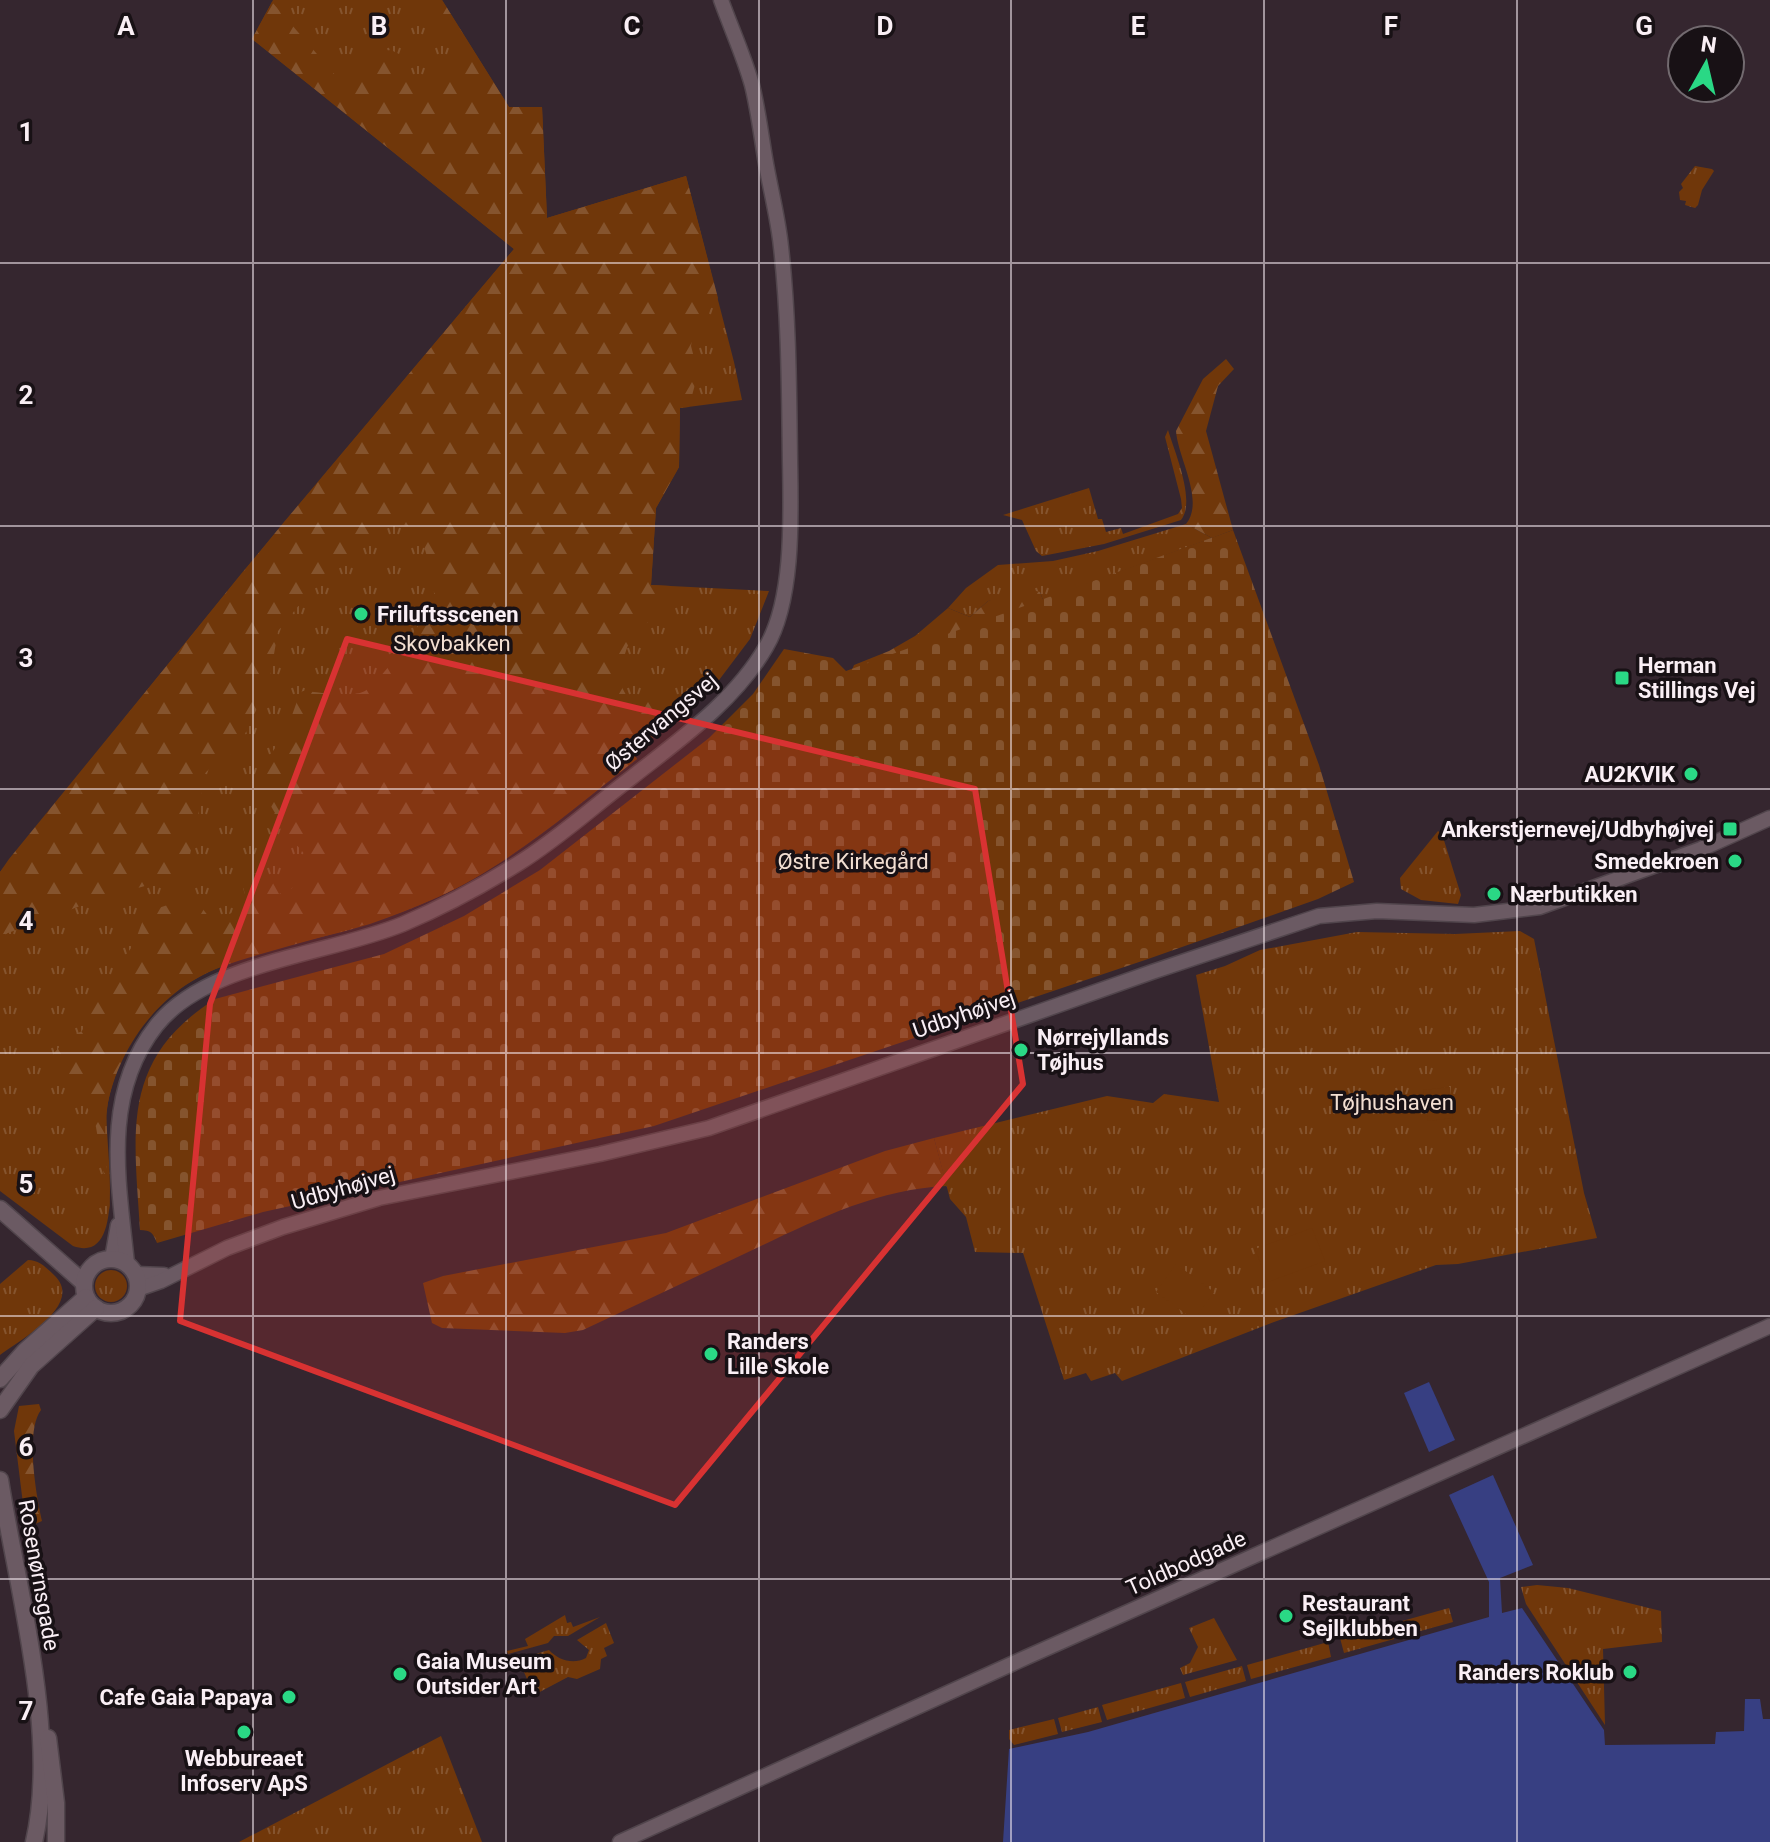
<svg xmlns="http://www.w3.org/2000/svg" width="1770" height="1842" font-family="Roboto,sans-serif">
<defs>
<pattern id="grass-tufts" width="24" height="20" patternUnits="userSpaceOnUse" patternTransform="scale(2)"><rect width="24" height="20" fill="#70370a"/><path d="M3 7l-1-3M5 7V3M7 7l1-3M15 17l-1-3M17 17v-4M19 17l1-3" fill="none" stroke="#85542e"/></pattern>
<pattern id="forest-firs" width="22" height="20" patternUnits="userSpaceOnUse" patternTransform="scale(2)"><rect width="22" height="20" fill="#70370a"/><path d="M5 1l3.5 6h-7zM16 11l3.5 6h-7z" fill="#85542e"/></pattern>
<pattern id="cemetery-stones" width="16" height="16" patternUnits="userSpaceOnUse" patternTransform="scale(2)"><rect width="16" height="16" fill="#70370a"/><path d="M2 7V4a2 2 0 0 1 4 0v3zM10 15v-3a2 2 0 0 1 4 0v3z" fill="#85542e"/></pattern>
</defs>
<rect width="100%" height="100%" fill="#35262f"/>
<g fill="url(#grass-tufts)">
<path d="M 273,0 L 442,0 L 509,107 L 542,107 L 547,218 L 686,176 L 734,362 L 742,400 L 680,408 L 679,467 L 656,508 L 651,585 L 769,591 L 750,639 L 713,688 L 633,753 L 637,759 C 574,808 511,864 438,897 C 416,907 393,916 370,924 C 299,946 212,953 157,1008 C 132,1033 111,1074 107,1110 C 103,1139 130,1266 73,1246 L 0,1191 L 0,872 L 241,574 L 514,249 L 252,39 Z"/>
<path d="M 1695,166 L 1712,169 L 1714,171 L 1702,190 L 1698,205 L 1695,208 L 1685,205 L 1686,201 L 1680,200 L 1679,192 L 1683,188 L 1681,184 Z"/>
<path d="M 1168,430 C 1175,453 1196,501 1181,520 L 1104,544 L 1042,556 L 1036,551 L 1022,520 L 1003,515 L 1089,488 L 1098,519 L 1102,519 L 1106,532 L 1121,528 L 1123,534 L 1178,514 L 1182,508 L 1181,499 L 1165,437 Z"/>
<path d="M 1186,524 L 1212,538 L 1043,600 L 1040,592 L 988,601 L 970,617 L 948,608 L 966,588 L 998,565 L 1053,561 L 1098,551 Z"/>
<path d="M 1438,831 L 1442,834 L 1461,895 L 1458,904 L 1421,900 L 1401,889 L 1400,878 Z"/>
<path d="M 1520,931 L 1534,939 L 1584,1193 L 1597,1238 L 1458,1264 L 1436,1265 L 1274,1322 L 1122,1381 L 1115,1373 L 1091,1381 L 1086,1373 L 1064,1380 L 1023,1253 L 975,1252 L 966,1217 L 950,1199 L 934,1138 L 1107,1096 L 1153,1103 L 1164,1094 L 1219,1102 L 1196,975 L 1225,966 L 1260,950 L 1357,932 L 1455,934 Z"/>
<path d="M 28,1260 C 39,1260 47,1268 55,1276 C 84,1305 20,1340 0,1355 L 0,1284 Z"/>
<circle cx="111" cy="1286" r="16"/>
<path d="M 1537,1585 L 1568,1588 L 1661,1611 L 1662,1642 L 1603,1649 L 1605,1725 L 1526,1604 L 1521,1587 Z"/>
<path d="M 1449,1608 L 1453,1622 L 1399,1637 L 1395,1623 Z"/>
<path d="M 565,1615 L 567,1623 L 571,1622 L 573,1627 L 600,1617 L 568,1636 L 554,1636 L 548,1643 L 508,1654 L 507,1651 L 528,1646 L 525,1639 Z"/>
<path d="M 1214,1618 L 1237,1660 L 1183,1675 L 1180,1668 L 1190,1663 L 1198,1647 L 1189,1628 Z"/>
<path d="M 606,1623 L 614,1643 L 604,1648 L 607,1656 L 601,1659 L 600,1669 L 577,1679 L 568,1677 L 534,1695 L 520,1663 L 523,1662 L 522,1658 L 549,1650 C 558,1660 573,1665 586,1658 L 589,1650 L 577,1640 Z"/>
<path d="M 1390,1624 L 1394,1639 L 1344,1653 L 1340,1638 Z"/>
<path d="M 1328,1642 L 1331,1657 L 1251,1679 L 1247,1665 Z"/>
<path d="M 1242,1666 L 1246,1681 L 1190,1697 L 1185,1682 Z"/>
<path d="M 1181,1683 L 1185,1698 L 1107,1720 L 1102,1705 Z"/>
<path d="M 1098,1707 L 1102,1722 L 1062,1732 L 1058,1718 Z"/>
<path d="M 1054,1719 L 1058,1734 L 1014,1745 L 1009,1739 L 1009,1730 Z"/>
<path d="M 441,1736 L 482,1842 L 239,1842 Z"/>
</g>
<g fill="url(#forest-firs)">
<path d="M 413,0 L 442,0 L 509,107 L 542,107 L 547,218 L 686,176 L 718,298 L 693,334 L 691,346 L 698,373 L 689,407 L 680,408 L 679,467 L 656,508 L 651,585 L 671,586 C 664,619 651,615 633,637 C 625,646 619,674 622,687 C 622,688 628,698 628,698 C 644,702 671,701 681,715 L 633,753 L 637,759 C 574,807 512,863 438,897 C 390,919 340,932 289,946 C 256,956 222,963 192,981 C 148,1008 116,1057 107,1108 C 102,1140 109,1178 110,1211 L 96,1127 L 88,1109 L 55,1060 L 54,1053 L 68,1038 L 82,1031 L 105,984 L 134,944 L 146,912 L 177,902 L 198,903 L 213,922 L 248,905 L 243,887 L 251,875 L 257,873 L 269,876 L 279,894 L 310,880 L 305,870 L 314,865 L 282,828 L 273,831 L 268,828 L 267,820 L 275,813 L 262,791 L 252,782 L 286,732 L 300,693 L 303,691 C 318,692 353,698 365,691 C 380,683 432,611 434,595 C 435,583 423,538 417,528 L 396,523 L 355,549 L 326,572 L 278,631 L 269,683 L 236,753 L 221,758 L 204,774 L 196,829 L 188,863 L 198,866 L 194,872 L 99,899 L 0,936 L 0,872 L 9,859 L 284,522 L 514,249 L 252,39 L 272,2 L 342,83 L 382,51 L 391,50 L 399,54 C 406,78 424,85 448,82 L 460,67 C 469,25 433,27 413,0 Z"/>
<path d="M 1226,359 L 1234,369 L 1218,386 L 1206,431 L 1233,530 L 1212,538 L 1186,524 C 1205,501 1178,458 1176,431 L 1203,379 Z"/>
<path d="M 1024,588 L 1040,592 L 1043,600 L 852,670 L 854,665 L 889,651 L 915,636 L 948,608 L 970,617 L 988,601 Z"/>
<path d="M 934,1138 L 947,1186 C 874,1189 810,1223 744,1254 C 691,1279 637,1305 583,1330 L 565,1333 L 442,1328 L 432,1323 L 423,1283 L 443,1276 L 666,1233 L 885,1151 Z"/>
<path d="M 39,1404 L 41,1410 C 25,1431 36,1495 42,1521 L 26,1528 L 14,1431 L 19,1406 Z"/>
</g>
<path fill="url(#cemetery-stones)" d="M 1233,530 L 1319,765 L 1354,882 L 1318,899 L 1148,959 L 654,1126 L 263,1212 L 157,1243 C 153,1233 151,1230 140,1230 C 134,1131 120,1060 215,999 L 384,954 L 464,916 L 540,870 L 709,738 L 753,694 L 784,649 L 833,658 L 846,671 Z"/>
<g fill="#70370a">
<path d="M 1450,1087 L 1453,1118 L 1428,1121 L 1423,1090 Z"/>
<path d="M 1312,1228 L 1325,1261 L 1268,1282 L 1255,1249 Z"/>
<path d="M 1176,1264 L 1214,1292 L 1194,1320 L 1156,1292 Z"/>
</g>
<g fill="#373f82">
<path d="M 1429,1382 L 1455,1440 L 1429,1452 L 1404,1393 Z"/>
<path d="M 1493,1475 L 1533,1565 L 1500,1578 L 1502,1613 L 1522,1608 L 1604,1730 L 1605,1745 L 1715,1744 L 1716,1732 L 1744,1731 L 1745,1699 L 1760,1699 L 1763,1719 L 1770,1719 L 1770,1842 L 1003,1842 L 1009,1749 L 1088,1732 L 1489,1617 L 1489,1582 L 1449,1495 Z"/>
</g>
<g fill="none" stroke-linecap="round" stroke-linejoin="round">
<g stroke="#51454c" stroke-width="17">
<g id="tertiary">
<path d="M 112,1259 L 118,1225"/>
<path d="M 127,1264 C 119,1183 101,1096 156,1026 C 206,962 328,955 403,924 C 443,907 482,886 519,863 C 558,839 594,806 631,778 C 679,740 735,701 766,647 C 794,600 791,515 790,461 C 789,390 789,318 781,247 C 778,217 770,188 765,158 C 761,134 758,109 752,85 C 744,56 731,28 721,0"/>
<path d="M 136,1274 L 164,1275"/>
<path d="M 138,1289 L 161,1281 L 227,1248 L 283,1227 L 379,1198 L 600,1154 L 709,1128 L 1152,972 L 1319,916 L 1377,911 L 1474,915 L 1540,907 L 1701,849 L 1770,818"/>
<path d="M 620,1842 L 1027,1657 L 1770,1326"/>
</g>
</g>
<g stroke="#51454c" stroke-width="19">
<g id="secondary">
<path d="M 0,1209 L 84,1283"/>
<circle cx="111" cy="1286" r="27"/>
<path d="M 0,1379 L 25,1351 L 86,1297"/>
<path d="M 0,1410 L 31,1366 L 96,1308"/>
<path d="M 0,1480 C 17,1589 59,1734 34,1842"/>
<path d="M 48,1738 L 56,1803 L 56,1842"/>
</g>
</g>
<use href="#tertiary" stroke="#6b5a63" stroke-width="14"/>
<use href="#secondary" stroke="#6b5a63" stroke-width="16"/>
</g>
<path fill="#d83232" fill-opacity="0.2" stroke="#d83232" stroke-width="6" stroke-linejoin="round" d="M 347,639 L 975,789 L 1023,1084 L 675,1505 L 180,1321 L 210,1004 Z"/>
<path fill="none" stroke="#faeff5" stroke-width="2" stroke-opacity="0.55" d="M 253,0 L 253,1842M 506,0 L 506,1842M 759,0 L 759,1842M 1011,0 L 1011,1842M 1264,0 L 1264,1842M 1517,0 L 1517,1842M 0,263 L 1770,263M 0,526 L 1770,526M 0,789 L 1770,789M 0,1053 L 1770,1053M 0,1316 L 1770,1316M 0,1579 L 1770,1579"/>
<g fill="#2ad885" stroke="#181115" stroke-width="3">
<circle cx="361" cy="614" r="8"/>
<rect x="1614" y="670" width="16" height="16" rx="4"/>
<circle cx="1691" cy="774" r="8"/>
<rect x="1722" y="821" width="16" height="16" rx="4"/>
<circle cx="1735" cy="861" r="8"/>
<circle cx="1494" cy="894" r="8"/>
<circle cx="1021" cy="1050" r="8"/>
<circle cx="711" cy="1354" r="8"/>
<circle cx="1286" cy="1616" r="8"/>
<circle cx="1630" cy="1672" r="8"/>
<circle cx="400" cy="1674" r="8"/>
<circle cx="289" cy="1697" r="8"/>
<circle cx="244" cy="1732" r="8"/>
</g>
<g text-anchor="middle" dominant-baseline="central" stroke-width="7" stroke-linejoin="round" paint-order="stroke">
<g font-size="22" font-weight="bold" fill="#faeff5" stroke="#181115" text-anchor="start">
<text x="377" y="614">Friluftsscenen</text>
<text x="1638" y="665">Herman<tspan x="1638" dy="25">Stillings Vej</tspan></text>
<text x="1675" y="774" text-anchor="end">AU2KVIK</text>
<text x="1714" y="829" text-anchor="end">Ankerstjernevej/Udbyhøjvej</text>
<text x="1719" y="861" text-anchor="end">Smedekroen</text>
<text x="1510" y="894">Nærbutikken</text>
<text x="1037" y="1037">Nørrejyllands<tspan x="1037" dy="25">Tøjhus</tspan></text>
<text x="727" y="1341">Randers<tspan x="727" dy="25">Lille Skole</tspan></text>
<text x="1302" y="1603">Restaurant<tspan x="1302" dy="25">Sejlklubben</tspan></text>
<text x="416" y="1661">Gaia Museum<tspan x="416" dy="25">Outsider Art</tspan></text>
<text x="1614" y="1672" text-anchor="end">Randers Roklub</text>
<text x="273" y="1697" text-anchor="end">Cafe Gaia Papaya</text>
<text x="244" y="1758" text-anchor="middle">Webbureaet<tspan x="244" dy="25">Infoserv ApS</tspan></text>
</g>
<g font-size="22" fill="#f3dfd2" stroke="#181115">
<text x="452" y="643">Skovbakken</text>
<text x="853" y="861">Østre Kirkegård</text>
<text x="1392" y="1102">Tøjhushaven</text>
</g>
<g font-size="22" fill="#faeff5" stroke="#181115">
<text transform="translate(661 722) rotate(-40)">Østervangsvej</text>
<text transform="translate(964 1014) rotate(-19)">Udbyhøjvej</text>
<text transform="translate(343 1188) rotate(-16)">Udbyhøjvej</text>
<text transform="translate(1186 1563) rotate(-24)">Toldbodgade</text>
<text transform="translate(39 1575) rotate(80)">Rosenørnsgade</text>
</g>
</g>
<g font-size="26" text-anchor="middle" font-weight="bold" fill="#faeff5" stroke="#181115" stroke-width="7" stroke-linejoin="round" paint-order="stroke">
<text x="126" y="35">A</text>
<text x="379" y="35">B</text>
<text x="632" y="35">C</text>
<text x="885" y="35">D</text>
<text x="1138" y="35">E</text>
<text x="1391" y="35">F</text>
<text x="1644" y="35">G</text>
<text x="26" y="141">1</text>
<text x="26" y="404">2</text>
<text x="26" y="667">3</text>
<text x="26" y="930">4</text>
<text x="26" y="1193">5</text>
<text x="26" y="1456">6</text>
<text x="26" y="1720">7</text>
</g>
<g transform="translate(1706 64) rotate(8)"><circle r="38" fill="#181115" stroke="#726a6f" stroke-width="2"/>
<path d="M0-6L14 30L0 20L-14 30Z" fill="#2ad885"/>
<text y="-12" font-size="22" font-weight="bold" text-anchor="middle" fill="#faeff5">N</text>
</g>
</svg>
